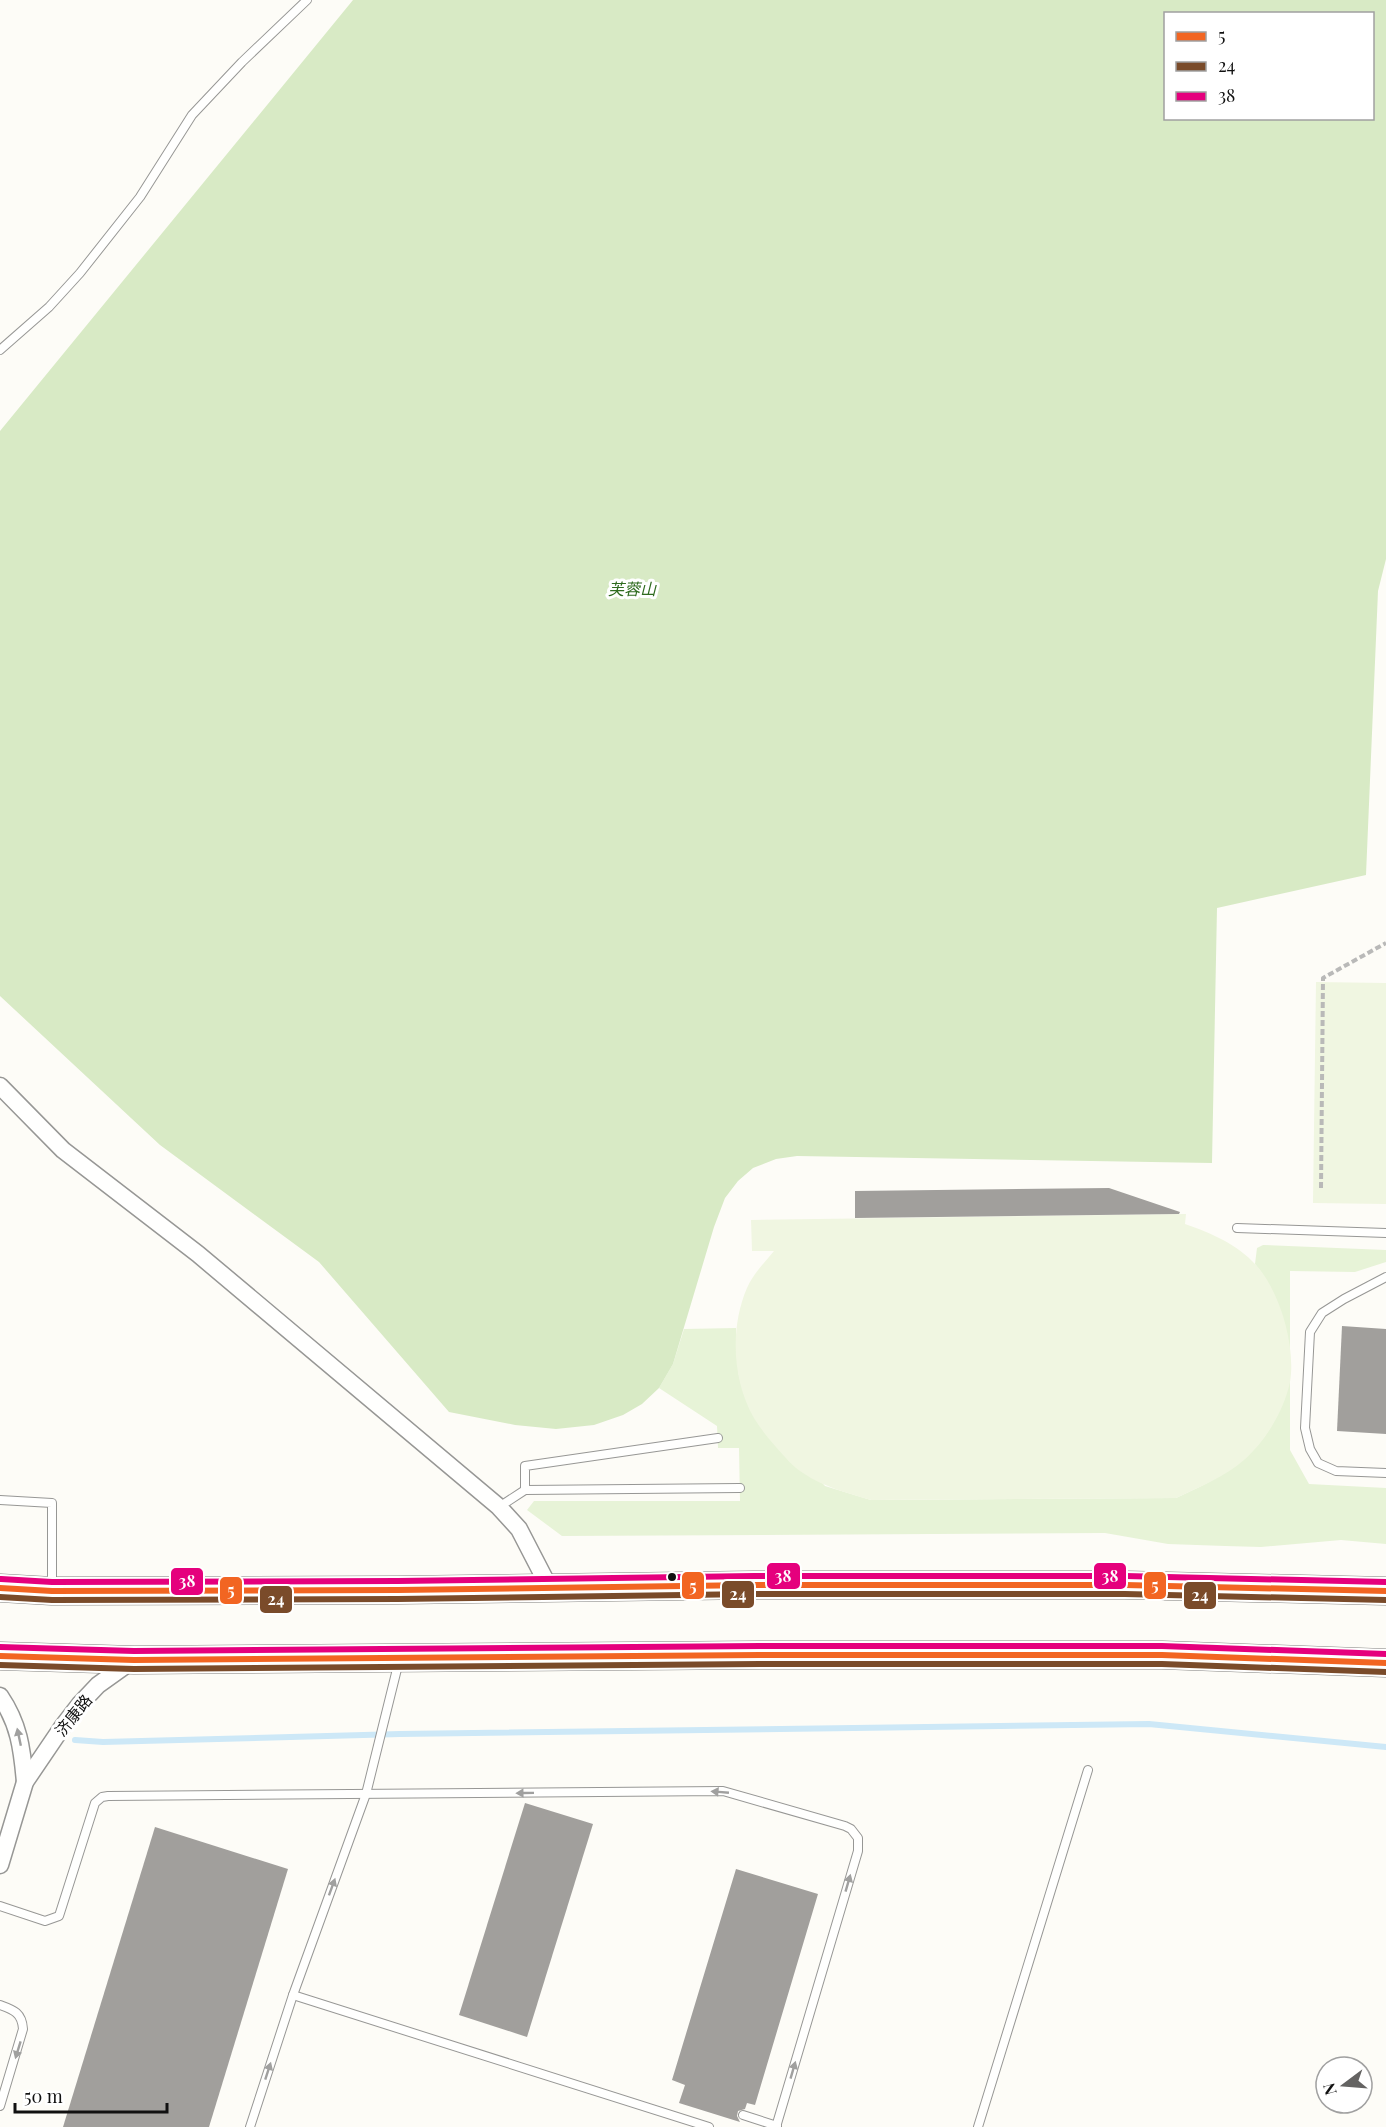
<svg xmlns="http://www.w3.org/2000/svg" width="1386" height="2127" font-family="'Playfair Display','Noto Sans SC',serif">
<rect width="100%" height="100%" fill="#fdfcf7"/>
<g fill="#e7f3d7">
<path d="M 1263,1245 L 1386,1250 L 1386,1262 L 1355,1272 L 1290,1271 L 1290,1358 C 1286,1325 1276,1289 1255,1264 L 1257,1248 Z"/>
<path d="M 736,1328 L 736,1351 L 739,1376 L 746,1399 L 825,1486 L 871,1500 L 1176,1498 C 1236,1471 1273,1447 1290,1379 L 1290,1450 L 1309,1484 L 1386,1488 L 1386,1544 L 1341,1540 L 1261,1547 L 1225,1546 L 1168,1544 L 1105,1533 L 562,1536 L 527,1510 L 534,1501 L 740,1501 L 739,1448 L 718,1448 L 717,1426 L 659,1388 L 673,1364 L 684,1329 Z"/>
</g>
<path fill="#d8eac5" fill-rule="evenodd" d="M 353,0 L 1386,0 L 1386,559 L 1378,591 L 1366,875 L 1217,908 L 1212,1163 L 797,1156 L 776,1159 L 753,1168 L 738,1181 L 725,1198 L 714,1227 L 673,1364 L 659,1388 L 642,1404 L 623,1415 L 594,1425 L 556,1429 L 515,1425 L 449,1412 L 319,1262 L 160,1145 L 0,996 L 0,431 ZM 1166,14 L 1372,14 L 1372,118 L 1166,118 Z"/>
<g fill="#f0f6e1">
<path d="M 1316,982 L 1386,983 L 1386,1204 L 1313,1203 Z"/>
<path d="M 1186,1214 L 1185,1224 C 1211,1233 1237,1244 1256,1265 C 1280,1291 1296,1347 1290,1382 C 1284,1410 1266,1441 1244,1460 C 1225,1477 1199,1487 1176,1498 L 871,1500 C 847,1493 824,1487 803,1473 C 793,1467 784,1456 776,1447 C 768,1438 760,1428 754,1418 C 732,1380 730,1327 747,1288 C 753,1274 765,1262 774,1251 L 752,1251 L 751,1220 Z"/>
</g>
<g fill="none" stroke-linecap="round" stroke-linejoin="round">
<path stroke="#cde8f7" stroke-width="6" d="M 75,1740 L 103,1742 L 400,1734 L 1149,1724 L 1386,1747"/>
</g>
<g fill="#a19f9c">
<path d="M 1109,1188 L 1180,1212 L 1179,1214 L 855,1218 L 855,1191 Z"/>
<path d="M 1342,1326 L 1386,1329 L 1386,1434 L 1337,1431 Z"/>
<path d="M 525,1803 L 593,1824 L 527,2037 L 459,2015 Z"/>
<path d="M 155,1827 L 288,1869 L 209,2127 L 63,2127 Z"/>
<path d="M 736,1869 L 818,1894 L 755,2105 L 747,2103 L 745,2109 L 738,2111 L 737,2116 L 740,2122 L 679,2103 L 685,2085 L 672,2080 Z"/>
</g>
<g fill="none" stroke-linecap="round" stroke-linejoin="round">
<g stroke="#979795" stroke-width="10">
<g id="service">
<path d="M 0,350 L 49,307 L 80,273 L 140,197 L 192,115 L 242,62 L 307,0"/>
<path d="M 1237,1228 L 1386,1233"/>
<path d="M 1386,1277 L 1344,1299 L 1322,1313 L 1310,1332 L 1305,1428 L 1310,1449 L 1318,1463 L 1336,1471 L 1386,1473"/>
<path d="M 525,1490 L 525,1466 L 718,1438"/>
<path d="M 0,1500 L 52,1503 L 52,1587"/>
<path d="M 499,1507 L 525,1490 L 740,1488"/>
<path d="M 0,1906 L 45,1921 L 59,1916 L 95,1803 L 102,1797 L 108,1796 L 723,1791 L 845,1826 L 851,1829 L 858,1838 L 858,1851 L 776,2127"/>
<path d="M 293,1995 L 709,2127"/>
<path d="M 0,2005 C 14,2010 22,2013 23,2029 L 0,2106"/>
<path d="M 743,2115 L 777,2126"/>
<path d="M 250,2127 L 293,1995 L 366,1794 L 399,1661"/>
<path d="M 978,2127 L 1088,1770"/>
</g>
</g>
<g stroke="#979795" stroke-width="19">
<g id="minor">
<path d="M 0,1086 L 63,1150 L 198,1254 L 499,1507 L 519,1529 L 549,1587"/>
<path d="M 0,1696 C 19,1724 22,1748 25,1782"/>
<path d="M 0,1865 L 25,1782 L 63,1726 L 80,1704 L 98,1685 L 133,1660"/>
</g>
</g>
<g stroke="#858482" stroke-width="29">
<g id="primary">
<path d="M 0,1588 L 52,1591 L 398,1590 L 754,1585 L 1125,1585 L 1386,1591"/>
<path d="M 0,1656 L 134,1660 L 760,1655 L 1162,1655 L 1386,1663"/>
</g>
</g>
<path stroke="#b9b9b8" stroke-width="4" stroke-dasharray="6 3" stroke-linecap="butt" d="M 1321,1188 L 1323,978 L 1386,943"/>
<use href="#service" stroke="#fffffe" stroke-width="8"/>
<use href="#minor" stroke="#fffffe" stroke-width="16"/>
<use href="#primary" stroke="#ede9dc" stroke-width="27"/>
<g stroke="#fff" stroke-width="10">
<g id="bus-1">
<path d="M 0,1588 L 52,1591 L 398,1590 L 754,1585 L 1125,1585 L 1386,1591"/>
<path d="M 0,1656 L 134,1660 L 760,1655 L 1162,1655 L 1386,1663"/>
</g>
</g>
<g stroke="#fff" stroke-width="10">
<g id="bus-2">
<path d="M 0,1597 L 52,1600 L 398,1599 L 754,1594 L 1125,1594 L 1386,1600"/>
<path d="M 0,1665 L 134,1669 L 760,1664 L 1162,1664 L 1386,1672"/>
</g>
</g>
<g stroke="#fff" stroke-width="10">
<g id="bus-3">
<path d="M 1,1579 L 52,1582 L 398,1581 L 754,1576 L 1125,1576 L 1386,1582"/>
<path d="M 0,1647 L 134,1651 L 760,1646 L 1162,1646 L 1386,1654"/>
</g>
</g>
<use href="#bus-1" stroke="#f26522" stroke-width="6"/>
<use href="#bus-2" stroke="#7a4b2a" stroke-width="6"/>
<use href="#bus-3" stroke="#e5007d" stroke-width="6"/>
</g>
<defs><path id="oneway-solid" d="M-6-.8H1V-3.2L6.5 0L1 3.2V.8H-6Z" transform="scale(1.5)"/></defs>
<g fill="#a0a09f">
<use href="#oneway-solid" transform="translate(19 1737) rotate(-102)"/>
<use href="#oneway-solid" transform="translate(720 1792) rotate(-175)"/>
<use href="#oneway-solid" transform="translate(525 1793) rotate(179)"/>
<use href="#oneway-solid" transform="translate(848 1883) rotate(-74)"/>
<use href="#oneway-solid" transform="translate(332 1887) rotate(-70)"/>
<use href="#oneway-solid" transform="translate(18 2050) rotate(107)"/>
<use href="#oneway-solid" transform="translate(793 2070) rotate(-74)"/>
<use href="#oneway-solid" transform="translate(268 2071) rotate(-72)"/>
</g>
<circle fill="#111" stroke="#fff" stroke-width="2" cx="672" cy="1577" r="5"/>
<g text-anchor="middle" dominant-baseline="central" stroke-width="6" stroke-linejoin="round" paint-order="stroke">
<g font-size="16" font-style="italic" fill="#2f6b1f" stroke="#fff">
<text x="632" y="588">芙蓉山</text>
</g>
<g font-size="16" fill="#111" stroke="#fff">
<text transform="translate(73 1715) rotate(-51)">济康路</text>
</g>
</g>
<g stroke="#fff" stroke-width="2">
<rect x="766" y="1562" width="35" height="28" rx="6" fill="#e5007d"/>
<rect x="1093" y="1562" width="34" height="28" rx="6" fill="#e5007d"/>
<rect x="170" y="1567" width="34" height="29" rx="6" fill="#e5007d"/>
<rect x="1143" y="1571" width="24" height="29" rx="6" fill="#f26522"/>
<rect x="681" y="1571" width="24" height="29" rx="6" fill="#f26522"/>
<rect x="219" y="1576" width="24" height="29" rx="6" fill="#f26522"/>
<rect x="721" y="1580" width="34" height="29" rx="6" fill="#7a4b2a"/>
<rect x="1183" y="1581" width="34" height="29" rx="6" fill="#7a4b2a"/>
<rect x="259" y="1585" width="34" height="29" rx="6" fill="#7a4b2a"/>
</g>
<g font-size="16" text-anchor="middle" font-weight="bold" fill="#fff">
<text x="783" y="1582">38</text>
<text x="1110" y="1582">38</text>
<text x="187" y="1587">38</text>
<text x="1155" y="1591">5</text>
<text x="693" y="1592">5</text>
<text x="231" y="1596">5</text>
<text x="738" y="1600">24</text>
<text x="1200" y="1601">24</text>
<text x="276" y="1605">24</text>
</g>
<rect x="1164" y="12" width="210" height="108" fill="#ffffff" stroke="#a0a0a0" stroke-width="1.5"/>
<rect x="1176" y="32" width="30" height="9" fill="#f26522" stroke="#a0a0a0" stroke-width="1.5"/>
<text x="1218" y="42" font-size="18" fill="#111111">5</text>
<rect x="1176" y="62" width="30" height="9" fill="#7a4b2a" stroke="#a0a0a0" stroke-width="1.5"/>
<text x="1218" y="72" font-size="18" fill="#111111">24</text>
<rect x="1176" y="92" width="30" height="9" fill="#e5007d" stroke="#a0a0a0" stroke-width="1.5"/>
<text x="1218" y="102" font-size="18" fill="#111111">38</text>
<g transform="translate(1344 2085) rotate(254)"><circle r="28" fill="#ffffff" stroke="#a0a0a0" stroke-width="1.5"/>
<path d="M0-4.5L10 22L0 15L-10 22Z" fill="#646362"/>
<text y="-9" font-size="16" font-weight="bold" text-anchor="middle" fill="#111111">N</text>
</g>
<path d="M15 2103v9h152v-9" fill="none" stroke="#111111" stroke-width="3"/>
<text x="24" y="2103" font-size="18" fill="#111111" stroke="#ffffff" stroke-width="4.5" paint-order="stroke">50 m</text>
</svg>
